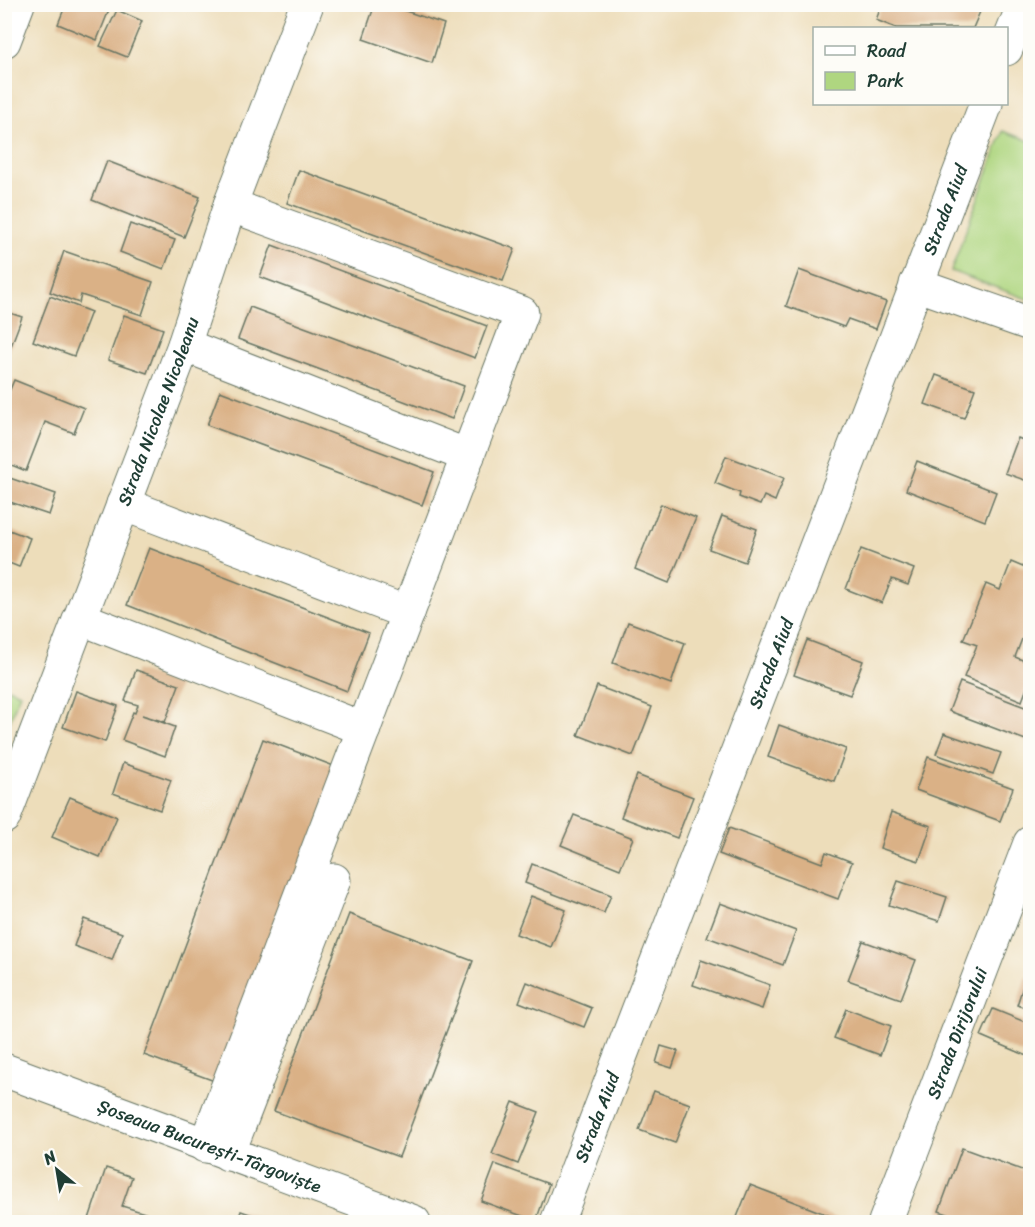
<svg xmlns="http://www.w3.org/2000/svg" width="1035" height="1227" font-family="Sriracha,sans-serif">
<rect width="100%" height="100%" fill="#fdfcf7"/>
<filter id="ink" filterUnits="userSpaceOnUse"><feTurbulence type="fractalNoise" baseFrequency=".0167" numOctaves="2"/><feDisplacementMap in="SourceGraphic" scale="12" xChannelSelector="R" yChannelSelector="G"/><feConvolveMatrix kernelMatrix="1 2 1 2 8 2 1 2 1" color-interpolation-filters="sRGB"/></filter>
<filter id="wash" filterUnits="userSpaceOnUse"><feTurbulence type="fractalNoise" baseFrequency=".008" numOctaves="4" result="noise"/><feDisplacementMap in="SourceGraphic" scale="24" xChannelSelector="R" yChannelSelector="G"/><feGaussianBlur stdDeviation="1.35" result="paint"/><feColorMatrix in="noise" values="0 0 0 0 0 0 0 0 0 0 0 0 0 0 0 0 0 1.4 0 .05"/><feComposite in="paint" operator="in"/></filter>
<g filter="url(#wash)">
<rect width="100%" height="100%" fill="#edddba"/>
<g fill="#afd680" stroke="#678a5a" stroke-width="1.5">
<path d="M 1003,131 L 1030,141 L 1030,300 L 951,271 Z"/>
<path d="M 5,687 L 20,693 L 5,734 Z"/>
</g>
<g id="blocks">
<g fill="#dab186">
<path d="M 66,4 L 95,4 L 109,10 L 97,40 L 58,24 Z"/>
<path d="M 375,4 L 385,4 L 444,24 L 432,63 L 363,39 Z"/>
<path d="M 882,4 L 918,4 L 930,9 L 932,4 L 977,4 L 982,7 L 973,28 L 896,28 L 876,20 Z"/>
<path d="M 117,10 L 142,21 L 127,57 L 100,46 Z"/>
<path d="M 107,161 L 200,197 L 184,237 L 92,200 Z"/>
<path d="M 299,170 L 515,249 L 503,281 L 287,203 Z"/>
<path d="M 130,224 L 175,240 L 164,269 L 120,252 Z"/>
<path d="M 272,245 L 487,326 L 475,358 L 260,277 Z"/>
<path d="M 64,251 L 153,282 L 142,315 L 81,295 L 79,303 L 50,292 Z"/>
<path d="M 799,270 L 886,302 L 876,329 L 848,319 L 844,327 L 786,306 Z"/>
<path d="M 50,296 L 91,312 L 74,356 L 33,341 Z"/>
<path d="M 250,307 L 464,386 L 452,419 L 238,339 Z"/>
<path d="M 4,311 L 22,317 L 5,362 L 4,362 Z"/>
<path d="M 124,315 L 163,329 L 147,373 L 108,360 Z"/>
<path d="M 936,375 L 975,389 L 964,418 L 925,404 Z"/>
<path d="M 14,380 L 84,408 L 74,433 L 45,422 L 26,471 L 4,462 L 4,418 L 9,407 L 4,404 Z"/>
<path d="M 220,391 L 434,472 L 422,505 L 207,425 Z"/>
<path d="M 1018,438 L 1030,443 L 1030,482 L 1005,473 Z"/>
<path d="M 726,456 L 784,478 L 775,501 L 764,496 L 760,505 L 739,497 L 740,493 L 715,483 Z"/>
<path d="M 917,461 L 996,492 L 985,521 L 906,490 Z"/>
<path d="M 4,476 L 56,494 L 49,515 L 4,500 Z"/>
<path d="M 661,504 L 696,518 L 669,583 L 635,569 Z"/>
<path d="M 722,516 L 757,529 L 745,562 L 709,549 Z"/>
<path d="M 4,528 L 30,538 L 19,567 L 4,561 Z"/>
<path d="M 149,548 L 369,633 L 347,691 L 127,605 Z"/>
<path d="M 861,549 L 914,569 L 908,585 L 892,579 L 882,603 L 846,589 Z"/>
<path d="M 1011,562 L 1030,570 L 1030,610 L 1026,621 L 1030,622 L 1030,642 L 1022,639 L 1015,657 L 1030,663 L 1030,680 L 1022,701 L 964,677 L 977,645 L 963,640 L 986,584 L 1000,590 Z"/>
<path d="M 628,622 L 685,643 L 671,684 L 613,663 Z"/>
<path d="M 807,640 L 863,661 L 850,695 L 794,675 Z"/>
<path d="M 136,670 L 179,685 L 165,722 L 142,715 L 175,727 L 165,756 L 122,740 L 133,712 L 135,713 L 138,705 L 125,701 Z"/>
<path d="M 960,682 L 1030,709 L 1028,741 L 949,711 Z"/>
<path d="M 597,686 L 652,707 L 633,756 L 578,735 Z"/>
<path d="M 76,691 L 118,706 L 105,742 L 63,727 Z"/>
<path d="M 779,725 L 846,749 L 834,781 L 768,757 Z"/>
<path d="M 944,733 L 1001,753 L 993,774 L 936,754 Z"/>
<path d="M 263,739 L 339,768 L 220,1083 L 144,1055 Z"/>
<path d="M 928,757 L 1013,788 L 1000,821 L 916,790 Z"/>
<path d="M 123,763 L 171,780 L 160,810 L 113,793 Z"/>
<path d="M 637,775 L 693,797 L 677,838 L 621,817 Z"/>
<path d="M 70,797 L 117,817 L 100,857 L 52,837 Z"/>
<path d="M 891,812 L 931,826 L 919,861 L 880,848 Z"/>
<path d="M 574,815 L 633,838 L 620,869 L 561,845 Z"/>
<path d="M 729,828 L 822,863 L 826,852 L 852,862 L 838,899 L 719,854 Z"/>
<path d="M 532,864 L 611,895 L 604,913 L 525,883 Z"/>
<path d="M 898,881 L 947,897 L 939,921 L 889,905 Z"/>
<path d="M 531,896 L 566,910 L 551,947 L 516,934 Z"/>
<path d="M 720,903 L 796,931 L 783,965 L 707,937 Z"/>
<path d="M 349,914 L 473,961 L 399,1157 L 274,1111 Z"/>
<path d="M 84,919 L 122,933 L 112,960 L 74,946 Z"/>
<path d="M 863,941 L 916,960 L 901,999 L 848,980 Z"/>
<path d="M 701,960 L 770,985 L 762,1009 L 693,985 Z"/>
<path d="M 1026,977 L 1030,979 L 1030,1009 L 1017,1005 Z"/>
<path d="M 527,982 L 592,1008 L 584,1027 L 519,1002 Z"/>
<path d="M 846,1009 L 891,1026 L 880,1055 L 834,1038 Z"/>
<path d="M 993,1009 L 1030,1024 L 1030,1057 L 981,1036 Z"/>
<path d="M 661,1046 L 678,1051 L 672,1068 L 656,1063 Z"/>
<path d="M 654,1091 L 690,1104 L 675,1143 L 639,1130 Z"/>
<path d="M 513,1102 L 539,1112 L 518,1164 L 492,1154 Z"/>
<path d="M 962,1148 L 1030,1173 L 1028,1222 L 971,1222 L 939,1211 Z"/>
<path d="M 495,1164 L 549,1184 L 536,1221 L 481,1201 Z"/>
<path d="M 106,1168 L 132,1177 L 122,1206 L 148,1214 L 145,1222 L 88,1222 Z"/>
<path d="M 750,1185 L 846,1222 L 735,1222 Z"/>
<path d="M 241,1211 L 273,1222 L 237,1222 Z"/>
</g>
</g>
</g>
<g filter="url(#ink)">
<use href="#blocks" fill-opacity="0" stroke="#677563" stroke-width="1.5"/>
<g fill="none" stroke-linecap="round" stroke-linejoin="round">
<g stroke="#677563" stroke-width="35">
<g id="minor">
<path d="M 4,41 L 18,4"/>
<path d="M 1006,49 L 1024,4"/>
<path d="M 916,284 L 1030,324"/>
<path d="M 184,345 L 468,456"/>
<path d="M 123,504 L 408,613"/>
<path d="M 80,618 L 364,729"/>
<path id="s1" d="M 4,817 L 184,345 L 230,205 L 307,4"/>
<path d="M 205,1146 L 522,313 L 230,205"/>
<path d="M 228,1154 L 334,880"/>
<path id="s2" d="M 557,1222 L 986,104"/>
<path id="s3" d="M 885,1222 L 1030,843"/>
</g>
</g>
<g stroke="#677563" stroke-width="35">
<g id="major">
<path id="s4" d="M 4,1070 L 414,1222"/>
</g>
</g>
<use href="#minor" stroke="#fff" stroke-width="33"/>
<use href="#major" stroke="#fff" stroke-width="33"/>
</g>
</g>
<g text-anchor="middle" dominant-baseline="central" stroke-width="6" stroke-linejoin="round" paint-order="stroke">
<g font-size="18" fill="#1f3d34" stroke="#fdfcf7">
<text stroke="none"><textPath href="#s2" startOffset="1084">Strada Aiud</textPath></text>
<text stroke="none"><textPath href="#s1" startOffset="434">Strada Nicolae Nicoleanu</textPath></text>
<text stroke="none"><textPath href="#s2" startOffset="598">Strada Aiud</textPath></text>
<text stroke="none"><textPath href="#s3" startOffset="202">Strada Dirijorului</textPath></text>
<text stroke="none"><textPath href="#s2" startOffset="112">Strada Aiud</textPath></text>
<text stroke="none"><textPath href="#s4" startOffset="219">Șoseaua București-Târgoviște</textPath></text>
</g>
</g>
<rect width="1035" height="1227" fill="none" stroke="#fdfcf7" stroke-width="24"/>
<rect x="813" y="27" width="195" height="78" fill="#fdfcf7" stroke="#a4b0a9" stroke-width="1.5"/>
<rect x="825" y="46" width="30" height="9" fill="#ffffff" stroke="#a4b0a9" stroke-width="1.5"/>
<text x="867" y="57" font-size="18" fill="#1f3d34">Road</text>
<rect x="825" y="72" width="30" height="18" fill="#afd680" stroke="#a4b0a9" stroke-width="1.5"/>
<text x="867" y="87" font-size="18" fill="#1f3d34">Park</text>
<g transform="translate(57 1170) rotate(330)" stroke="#fdfcf7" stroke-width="4.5" paint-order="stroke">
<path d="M0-4.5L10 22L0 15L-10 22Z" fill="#1f3d34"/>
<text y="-9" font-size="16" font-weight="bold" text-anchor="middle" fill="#1f3d34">N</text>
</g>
</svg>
